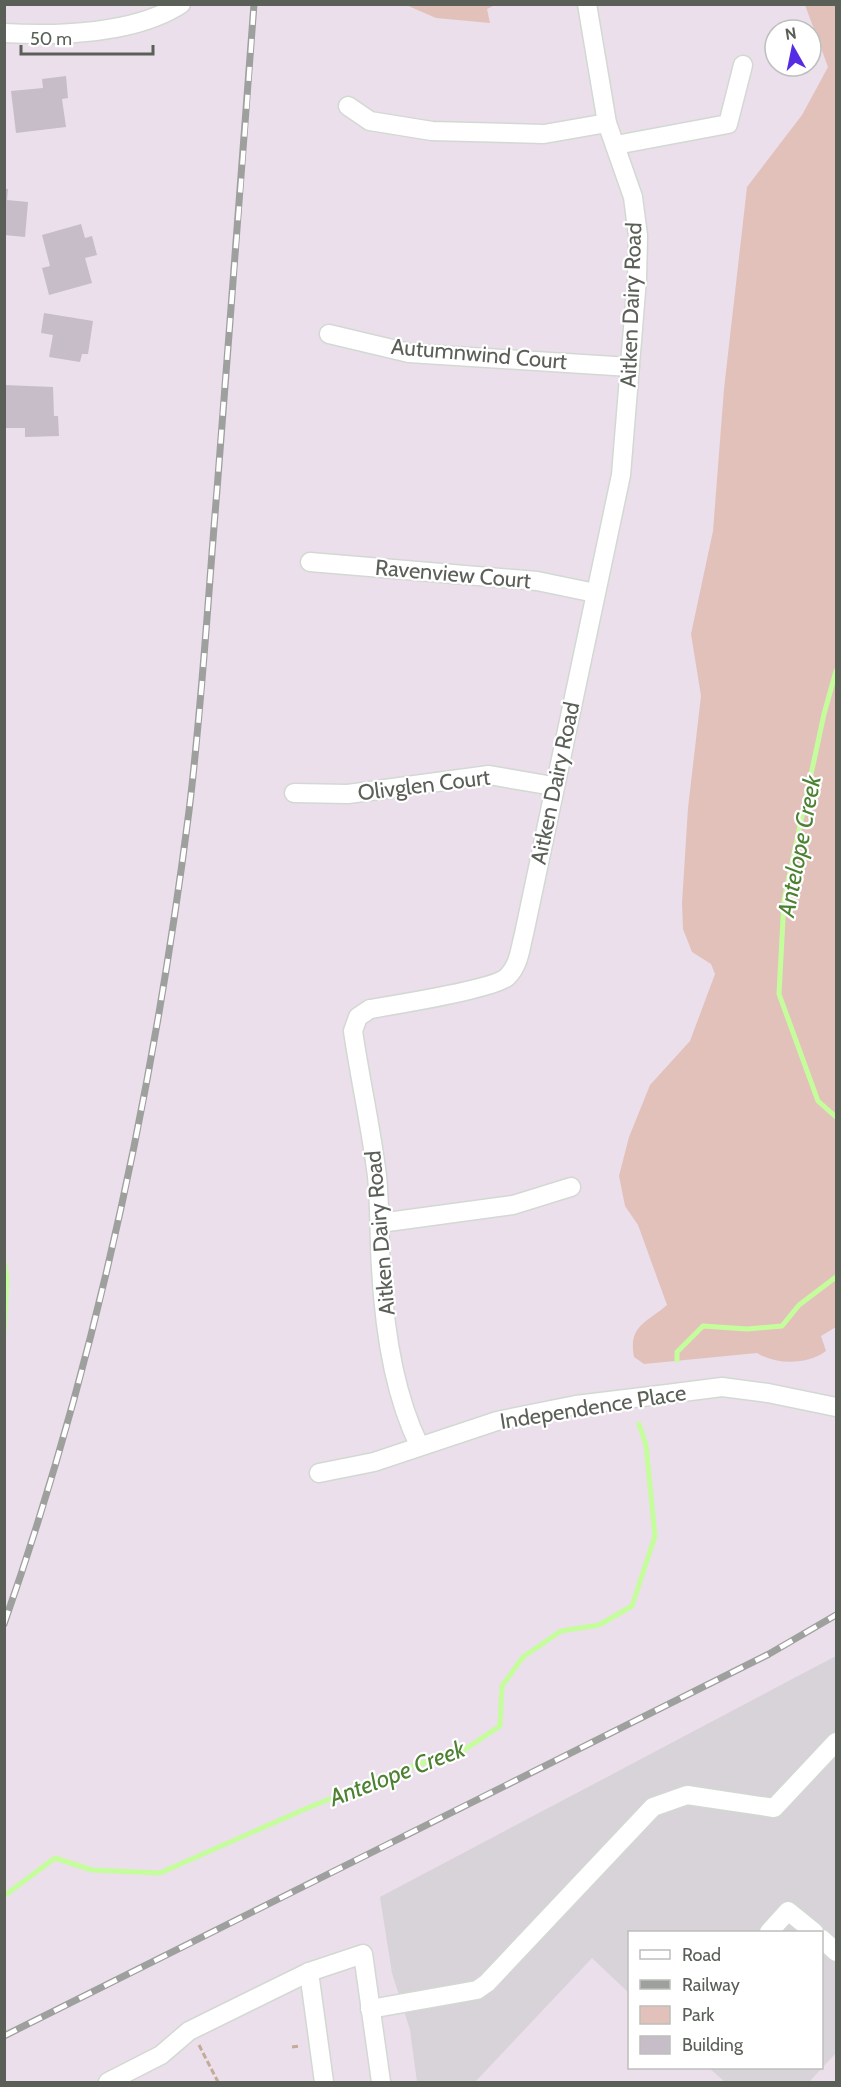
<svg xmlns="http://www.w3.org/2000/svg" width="841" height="2087" font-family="Cabin,sans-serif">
<rect width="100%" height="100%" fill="#eadfeb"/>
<path fill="#d8d2d9" d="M 836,1656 L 836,2053 L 809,2082 L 725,2082 L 709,2068 L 822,2068 L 822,1932 L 630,1932 L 629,1993 L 592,1958 L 475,2082 L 417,2082 L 410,2030 L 392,1973 L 380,1897 Z"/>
<g fill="#e3c1bb">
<path d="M 406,5 L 495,5 L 487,9 L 490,23 L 436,18 Z"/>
<path d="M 805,5 L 836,5 L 836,1327 L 821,1336 L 826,1351 C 808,1365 776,1365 757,1353 L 644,1364 L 634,1357 C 628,1326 646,1323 667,1305 L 638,1225 L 625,1206 L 619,1176 L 629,1137 L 650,1085 L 690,1041 L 715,974 L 711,964 L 692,952 L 683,929 L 682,903 L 688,808 L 701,696 L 691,634 L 713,531 L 724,389 L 747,187 L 802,115 L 828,67 Z"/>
</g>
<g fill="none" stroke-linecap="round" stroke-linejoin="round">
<g stroke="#c5fd9d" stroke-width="5">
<path d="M 836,671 L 824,714 L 784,900 L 779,994 L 818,1101 L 836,1117"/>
<path d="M 4,1262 L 7,1278 L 4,1331"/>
<path d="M 677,1360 L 677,1352 L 703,1326 L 747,1329 L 782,1326 L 799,1305 L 836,1277"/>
<path d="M 4,1896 L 55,1858 L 92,1870 L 160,1873 L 305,1809 L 404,1769 L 464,1750 L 500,1726 L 502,1686 L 523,1657 L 561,1631 L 599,1625 L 632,1606 L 655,1536 L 646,1445 L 639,1424"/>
</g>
</g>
<g fill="#c6bdc9">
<path d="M 66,76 L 68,98 L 62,99 L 66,127 L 16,133 L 11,91 L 43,88 L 42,79 Z"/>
<path d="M 4,189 L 8,189 L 7,200 L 28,202 L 25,237 L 4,235 Z"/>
<path d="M 81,224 L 85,238 L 92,236 L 97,255 L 85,258 L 92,283 L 49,295 L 42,268 L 50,266 L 42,235 Z"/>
<path d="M 44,313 L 93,321 L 88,354 L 82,354 L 80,362 L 49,357 L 53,335 L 41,333 Z"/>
<path d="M 4,385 L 53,387 L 54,416 L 58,416 L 59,436 L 25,437 L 25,428 L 4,428 Z"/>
</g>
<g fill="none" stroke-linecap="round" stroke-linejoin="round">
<g stroke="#d3d9d2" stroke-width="21">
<g id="minor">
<path d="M 4,33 C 58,36 135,34 181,4"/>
<path d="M 348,106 L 370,121 L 432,131 L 544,134 L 607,123"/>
<path d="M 616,145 L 728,124 L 743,65"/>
<path d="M 329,334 L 409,353 L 630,367"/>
<path d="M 310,562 L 537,581 L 595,593"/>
<path d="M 294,793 L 348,794 L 489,775 L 553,786"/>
<path d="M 380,1223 L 513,1205 L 571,1187"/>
<path d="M 419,1445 C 393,1392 384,1326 381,1267 C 379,1237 380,1206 377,1176 C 371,1127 360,1079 353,1031 L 358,1017 L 370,1009 C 394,1005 494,989 507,977 C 519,966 520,949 524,934 L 621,475 L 637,279 L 638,236 L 633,197 L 607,123 L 587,4"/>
<path d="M 319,1473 L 374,1462 L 497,1421 L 576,1405 L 667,1394 L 722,1387 L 768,1393 L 836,1407"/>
<path d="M 769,1932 L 788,1911 L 814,1932"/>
<path d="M 822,1939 L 836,1952"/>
<path d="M 309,1972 L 324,2082"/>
<path d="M 370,2009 L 477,1990 L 487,1983 L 653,1807 L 687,1795 L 774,1808 L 836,1742"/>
<path d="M 108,2082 L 161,2055 L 189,2031 L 309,1972 L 363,1954 L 381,2082"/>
</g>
</g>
<g stroke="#c5ab96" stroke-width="3" stroke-dasharray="6 3" stroke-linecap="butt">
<path d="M 199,2045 L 218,2082"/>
<path d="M 292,2047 L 301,2046"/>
</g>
<use href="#minor" stroke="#fff" stroke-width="18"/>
<g stroke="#9ea09d" stroke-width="7">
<g id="rail">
<path d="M 4,1624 C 96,1362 154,1086 189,811 C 202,705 208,597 217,490 C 229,328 243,167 254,4"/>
<path d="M 4,2036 L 769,1654 L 836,1615"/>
</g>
</g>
<use href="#rail" stroke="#fff" stroke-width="4.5" stroke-dasharray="14" stroke-linecap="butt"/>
</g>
<g text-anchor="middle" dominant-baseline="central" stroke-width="4.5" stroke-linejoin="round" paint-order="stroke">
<g font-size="22" fill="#5a6058" stroke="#fff">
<text transform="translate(631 305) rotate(-88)">Aitken Dairy Road</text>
<text transform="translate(479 354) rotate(5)">Autumnwind Court</text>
<text transform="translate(453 574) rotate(5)">Ravenview Court</text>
<text transform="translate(555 783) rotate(-78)">Aitken Dairy Road</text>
<text transform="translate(424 785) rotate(-7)">Olivglen Court</text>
<text transform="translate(380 1233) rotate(-95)">Aitken Dairy Road</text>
<text transform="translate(593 1407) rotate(-9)">Independence Place</text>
</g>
<g font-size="24" font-style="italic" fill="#4c8131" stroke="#fff">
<text transform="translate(799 846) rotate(-79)">Antelope Creek</text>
<text transform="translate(397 1773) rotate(-21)">Antelope Creek</text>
</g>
</g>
<rect width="841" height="2087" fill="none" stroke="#5a6058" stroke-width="12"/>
<rect x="628" y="1931" width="195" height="138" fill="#ffffff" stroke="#bdbfbc" stroke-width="1.5"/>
<rect x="640" y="1950" width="30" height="9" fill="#ffffff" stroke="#bdbfbc" stroke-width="1.5"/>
<text x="682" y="1961" font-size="18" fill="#5a6058">Road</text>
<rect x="640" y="1980" width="30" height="9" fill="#9ea09d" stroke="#bdbfbc" stroke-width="1.5"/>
<text x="682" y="1991" font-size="18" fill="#5a6058">Railway</text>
<rect x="640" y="2006" width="30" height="18" fill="#e3c1bb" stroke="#bdbfbc" stroke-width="1.5"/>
<text x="682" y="2021" font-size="18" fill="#5a6058">Park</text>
<rect x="640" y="2036" width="30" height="18" fill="#c6bdc9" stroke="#bdbfbc" stroke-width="1.5"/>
<text x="682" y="2051" font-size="18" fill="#5a6058">Building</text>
<g transform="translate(793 48) rotate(351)"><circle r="28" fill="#ffffff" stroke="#bdbfbc" stroke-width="1.5"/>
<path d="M0-4.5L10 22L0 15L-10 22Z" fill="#552ce4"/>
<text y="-9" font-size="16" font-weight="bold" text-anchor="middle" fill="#5a6058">N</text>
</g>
<path d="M21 45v9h132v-9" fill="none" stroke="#5a6058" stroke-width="3"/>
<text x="30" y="45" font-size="18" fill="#5a6058" stroke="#ffffff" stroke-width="4.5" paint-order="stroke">50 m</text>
</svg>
